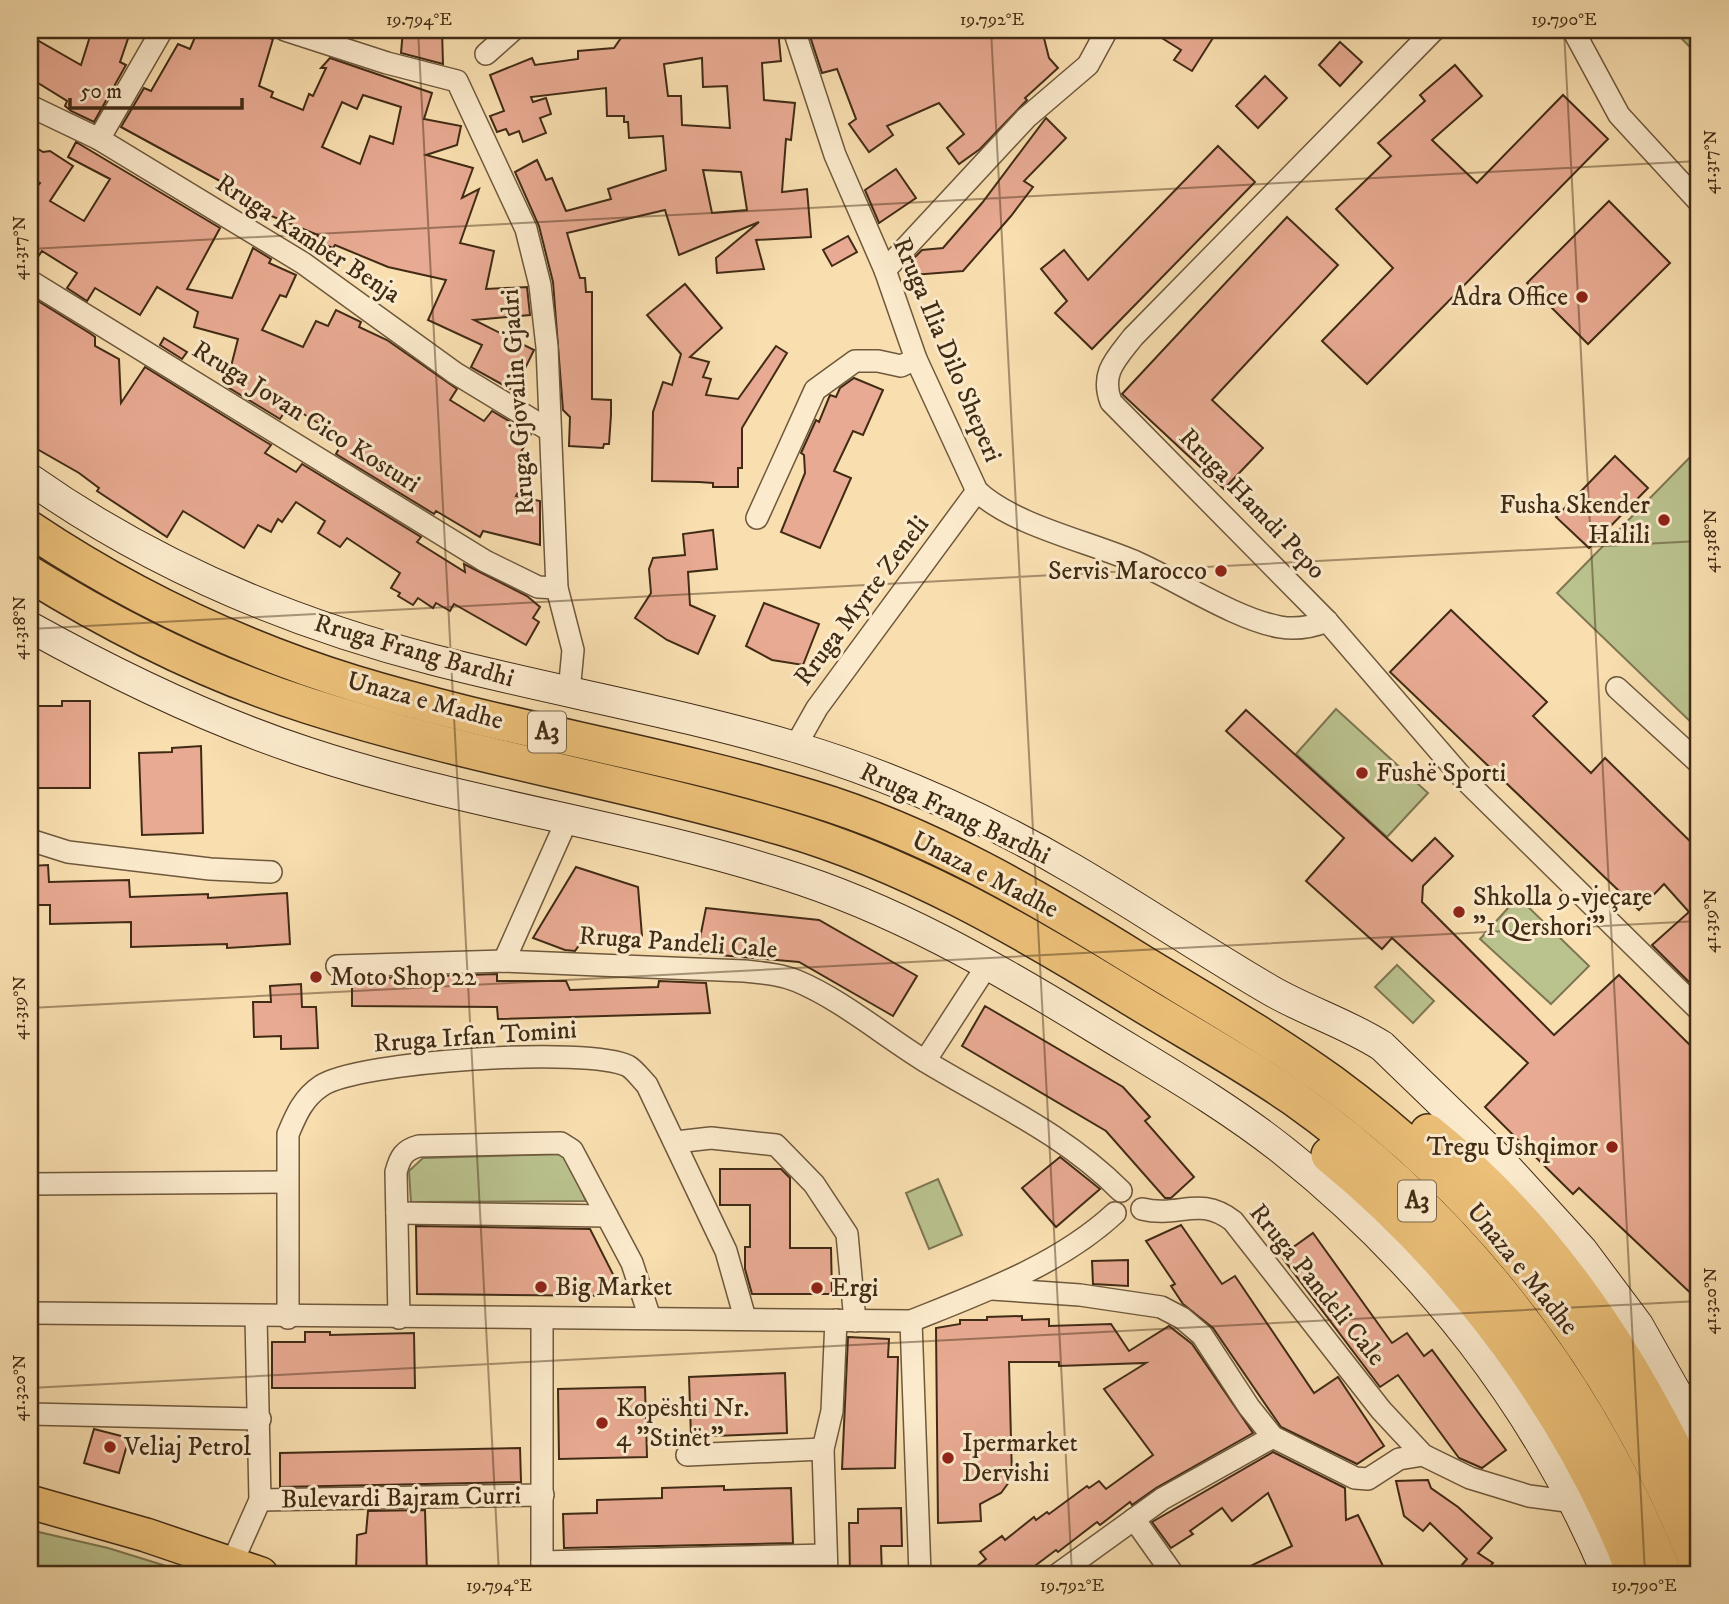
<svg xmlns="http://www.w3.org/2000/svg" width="1729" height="1604" font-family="'IM FELL DW Pica',serif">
<rect width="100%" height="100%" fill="#f9dfb0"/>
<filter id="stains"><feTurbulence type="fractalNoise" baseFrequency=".00286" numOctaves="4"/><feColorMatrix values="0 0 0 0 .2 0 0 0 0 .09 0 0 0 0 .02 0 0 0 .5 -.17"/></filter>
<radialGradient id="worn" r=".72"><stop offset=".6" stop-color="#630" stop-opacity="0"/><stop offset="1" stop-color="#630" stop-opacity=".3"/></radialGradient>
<g fill="#bac28e" stroke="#7e7652" stroke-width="2">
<path d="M 1673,30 L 1699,30 L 1699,56 Z"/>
<path d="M 1699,448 L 1699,730 L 1557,593 Z"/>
<path d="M 1336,709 L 1428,793 L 1387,837 L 1296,754 Z"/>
<path d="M 1518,897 L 1589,966 L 1551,1004 L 1480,939 Z"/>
<path d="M 1397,965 L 1434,1001 L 1413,1023 L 1375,987 Z"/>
<path d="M 564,1154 L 586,1201 L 411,1202 L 409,1171 L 423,1158 Z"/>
<path d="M 938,1179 L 962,1235 L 929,1249 L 906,1193 Z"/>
<path d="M 30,1530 L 108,1548 L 192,1574 L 49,1574 L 30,1569 Z"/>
</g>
<g fill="#e8aa92" stroke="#412b15" stroke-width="2" fill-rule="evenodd">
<path d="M 92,30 L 131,30 L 120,62 L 126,65 L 94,122 L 71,111 L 65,106 L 67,101 L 30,78 L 30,36 L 81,65 Z"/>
<path d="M 198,30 L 240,30 L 273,39 L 259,86 L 273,92 L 271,97 L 303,110 L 309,94 L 313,96 L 326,68 L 321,68 L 330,58 L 432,93 L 424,119 L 461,126 L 457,145 L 426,155 L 473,168 L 462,198 L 479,189 L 460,243 L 494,251 L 486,289 L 527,287 L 530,315 L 474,320 L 534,350 L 514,391 L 471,367 L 482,345 L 428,320 L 446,280 L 388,267 L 335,245 L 333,248 L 315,241 L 318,235 L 237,202 L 231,187 L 121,127 L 144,88 L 151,91 L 178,44 L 190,49 ZM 363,95 L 401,107 L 393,144 L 370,136 L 360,164 L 322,147 L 342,102 L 357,109 Z"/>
<path d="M 403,30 L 442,30 L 443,64 L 401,53 Z"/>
<path d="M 654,30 L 696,30 L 698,35 L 735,30 L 778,30 L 781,61 L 762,63 L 764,100 L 795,103 L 791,140 L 786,139 L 782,192 L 807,189 L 811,237 L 756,240 L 764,269 L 717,273 L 716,258 L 759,222 L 679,255 L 665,210 L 567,233 L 580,278 L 585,278 L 586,292 L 592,292 L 592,399 L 611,400 L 611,415 L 609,444 L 604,444 L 603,448 L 569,446 L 570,417 L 563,410 L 553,282 L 539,226 L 515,172 L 537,160 L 546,180 L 552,178 L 566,211 L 611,199 L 608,189 L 666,170 L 663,136 L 629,138 L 628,122 L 624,122 L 624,116 L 607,116 L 606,88 L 531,97 L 533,102 L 546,98 L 551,114 L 540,118 L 546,133 L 523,142 L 519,131 L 509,135 L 506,129 L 497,132 L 490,116 L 504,111 L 490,75 L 532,58 L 535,65 L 578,59 L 578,51 L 614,48 L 621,38 L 629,37 L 633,32 ZM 702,58 L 703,87 L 727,86 L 730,128 L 682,125 L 681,96 L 668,96 L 664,64 ZM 703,170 L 741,172 L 747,210 L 712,213 Z"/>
<path d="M 808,30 L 1042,30 L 1049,58 L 1058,68 L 1025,98 L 1027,100 L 980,149 L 959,164 L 947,148 L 964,134 L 939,103 L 887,126 L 893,135 L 869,152 L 849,124 L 856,119 L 837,69 L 822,73 Z"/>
<path d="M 1149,30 L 1218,30 L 1192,71 L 1174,60 L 1181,50 Z"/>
<path d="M 1340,42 L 1362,62 L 1340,86 L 1319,65 Z"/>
<path d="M 1455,65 L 1482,96 L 1432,140 L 1477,183 L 1563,95 L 1608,139 L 1367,384 L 1322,341 L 1393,268 L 1336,209 L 1391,156 L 1378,143 L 1425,101 L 1420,95 Z"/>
<path d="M 1265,76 L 1287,98 L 1258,128 L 1236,106 Z"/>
<path d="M 1046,118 L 1066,138 L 1024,181 L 1033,187 L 1011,216 L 963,271 L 913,275 L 912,260 L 922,250 L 943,248 L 982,203 Z"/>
<path d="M 76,142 L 220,228 L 187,289 L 232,298 L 253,248 L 271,259 L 269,263 L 296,275 L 286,297 L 280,295 L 262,330 L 303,347 L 316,321 L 328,326 L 336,310 L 361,322 L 359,327 L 387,340 L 457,389 L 450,400 L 484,421 L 492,411 L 531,434 L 517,459 L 532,467 L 516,496 L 540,501 L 540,545 L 483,531 L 480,537 L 436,511 L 434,514 L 336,454 L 344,439 L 289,405 L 280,419 L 226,386 L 238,339 L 194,327 L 198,312 L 157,287 L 140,315 L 95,288 L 87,301 L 67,288 L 77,273 L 42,251 L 30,268 L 30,189 L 34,191 L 40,183 L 30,177 L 30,144 L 43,152 L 50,151 L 73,166 L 50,201 L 84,221 L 110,179 L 68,157 Z"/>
<path d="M 1218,146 L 1255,182 L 1092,349 L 1055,313 L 1067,301 L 1041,269 L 1064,250 L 1088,280 Z"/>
<path d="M 896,169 L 916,198 L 879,223 L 865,190 Z"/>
<path d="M 1609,201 L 1670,263 L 1588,344 L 1527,283 Z"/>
<path d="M 1287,217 L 1338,265 L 1212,400 L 1263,448 L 1224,489 L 1122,394 Z"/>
<path d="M 848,236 L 857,252 L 832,266 L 823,250 Z"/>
<path d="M 685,284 L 722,328 L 690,357 L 709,362 L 703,377 L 711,379 L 706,395 L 738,399 L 776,346 L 787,353 L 742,428 L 742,468 L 738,468 L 738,487 L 713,487 L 713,483 L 699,482 L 652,481 L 653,412 L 663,382 L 672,385 L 681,354 L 647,315 Z"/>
<path d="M 30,296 L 91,334 L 95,337 L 95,346 L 119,359 L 121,403 L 145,367 L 266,442 L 271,445 L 265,453 L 296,472 L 302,464 L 421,537 L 417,542 L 465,572 L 464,564 L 527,596 L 540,607 L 533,618 L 539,622 L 526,645 L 454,604 L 450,611 L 436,603 L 433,608 L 418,598 L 413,605 L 398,596 L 400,593 L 391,588 L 400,573 L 347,538 L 340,547 L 318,533 L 325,521 L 296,502 L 282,522 L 278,519 L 271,532 L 258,525 L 244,548 L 183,511 L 167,537 L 97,491 L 99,488 L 79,473 L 30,445 Z"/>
<path d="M 164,338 L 187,352 L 182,359 L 160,345 Z"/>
<path d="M 854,378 L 883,390 L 863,435 L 853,431 L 834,471 L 851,478 L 820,548 L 781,532 L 805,473 L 804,455 L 801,453 L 816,420 L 819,422 L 830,395 L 836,397 L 840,388 Z"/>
<path d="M 1615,456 L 1648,488 L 1589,548 L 1556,517 Z"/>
<path d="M 713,530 L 717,569 L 688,572 L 690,605 L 715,616 L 698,654 L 667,640 L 635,618 L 651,593 L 649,569 L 653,558 L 685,555 L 683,534 Z"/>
<path d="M 764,603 L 819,624 L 803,665 L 772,660 L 746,646 Z"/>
<path d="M 1451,610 L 1547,702 L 1533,716 L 1591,773 L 1605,758 L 1699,850 L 1699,992 L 1652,945 L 1689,912 L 1664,884 L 1639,910 L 1390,672 Z"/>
<path d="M 62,701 L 90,701 L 90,788 L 30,788 L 30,706 L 62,706 Z"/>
<path d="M 1246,710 L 1412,861 L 1435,838 L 1453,856 L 1423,886 L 1422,902 L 1554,1035 L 1619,975 L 1699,1054 L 1699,1301 L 1579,1188 L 1573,1194 L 1485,1107 L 1528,1063 L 1392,938 L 1382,949 L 1306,881 L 1344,838 L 1226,731 Z"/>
<path d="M 201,746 L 203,833 L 142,835 L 139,753 L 172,752 L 172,748 Z"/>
<path d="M 48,865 L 49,882 L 129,880 L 130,897 L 208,894 L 208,898 L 287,893 L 290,944 L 227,948 L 227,944 L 131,947 L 131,922 L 50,924 L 50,905 L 30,905 L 30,866 Z"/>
<path d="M 576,867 L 638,887 L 642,936 L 580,944 L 575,951 L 565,950 L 533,938 Z"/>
<path d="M 706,908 L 819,920 L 917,976 L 893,1016 L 799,962 L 697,953 Z"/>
<path d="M 497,974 L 497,981 L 566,981 L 570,990 L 658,987 L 659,981 L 706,983 L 710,1013 L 498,1019 L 497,1007 L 352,1006 L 352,979 Z"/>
<path d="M 301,984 L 302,1007 L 316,1007 L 318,1048 L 281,1049 L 281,1036 L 254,1037 L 253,1002 L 271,1002 L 270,986 Z"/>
<path d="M 985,1006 L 1123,1087 L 1150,1117 L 1145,1121 L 1194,1177 L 1171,1198 L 1165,1198 L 1106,1131 L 962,1046 Z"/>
<path d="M 1060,1157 L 1100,1189 L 1056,1227 L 1022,1188 Z"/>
<path d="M 720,1169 L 781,1169 L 790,1178 L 790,1248 L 831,1248 L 832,1294 L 752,1294 L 745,1269 L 745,1247 L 750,1247 L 750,1205 L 720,1205 Z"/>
<path d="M 1181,1225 L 1222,1284 L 1235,1276 L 1314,1393 L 1338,1377 L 1384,1446 L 1357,1464 L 1281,1427 L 1213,1328 L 1183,1304 L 1171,1286 L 1175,1284 L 1146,1241 Z"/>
<path d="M 416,1226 L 590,1229 L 624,1296 L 417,1294 Z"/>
<path d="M 1313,1233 L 1392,1343 L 1407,1333 L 1424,1356 L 1432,1350 L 1506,1450 L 1482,1468 L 1459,1458 L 1398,1375 L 1380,1387 L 1281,1256 Z"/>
<path d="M 1128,1260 L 1128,1286 L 1093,1284 L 1092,1261 Z"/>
<path d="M 1022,1316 L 1022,1320 L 1049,1319 L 1049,1326 L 1111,1324 L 1129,1351 L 1169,1326 L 1192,1344 L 1253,1433 L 1156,1488 L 1132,1505 L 1130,1502 L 1100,1525 L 1097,1522 L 1058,1552 L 1056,1550 L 1024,1574 L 967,1574 L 986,1559 L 980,1552 L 1002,1536 L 1005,1540 L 1034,1517 L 1036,1520 L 1047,1512 L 1049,1514 L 1087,1486 L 1089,1488 L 1099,1481 L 1106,1489 L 1153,1455 L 1104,1389 L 1146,1363 L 1059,1366 L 1059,1362 L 1009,1362 L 1012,1478 L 1001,1493 L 980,1504 L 981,1521 L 938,1523 L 936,1328 L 960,1324 L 960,1320 L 987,1320 L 987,1317 Z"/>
<path d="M 305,1332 L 330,1332 L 330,1335 L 414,1333 L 415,1388 L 272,1388 L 272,1342 L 305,1342 Z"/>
<path d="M 848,1337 L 889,1339 L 888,1357 L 898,1357 L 895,1468 L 842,1469 Z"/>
<path d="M 785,1373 L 787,1433 L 691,1437 L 689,1377 Z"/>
<path d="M 645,1387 L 647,1457 L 559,1459 L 558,1389 Z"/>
<path d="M 94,1429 L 129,1438 L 119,1473 L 84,1463 Z"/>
<path d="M 520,1448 L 521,1482 L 280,1487 L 280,1453 Z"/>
<path d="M 1273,1452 L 1345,1488 L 1346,1520 L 1358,1515 L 1383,1566 L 1365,1574 L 1234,1574 L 1292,1546 L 1268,1493 L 1232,1521 L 1222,1508 L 1190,1531 L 1193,1534 L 1171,1548 L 1152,1522 Z"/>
<path d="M 1428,1480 L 1431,1488 L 1458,1507 L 1492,1538 L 1478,1553 L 1493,1563 L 1484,1574 L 1454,1574 L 1467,1559 L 1430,1523 L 1423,1531 L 1404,1516 L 1396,1481 Z"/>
<path d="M 724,1486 L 724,1490 L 791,1488 L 793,1543 L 564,1548 L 563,1514 L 597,1513 L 597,1500 L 662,1498 L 662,1488 Z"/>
<path d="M 901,1508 L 902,1546 L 881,1546 L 882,1574 L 850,1574 L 849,1523 L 858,1523 L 858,1509 Z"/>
<path d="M 425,1510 L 427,1574 L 356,1572 L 357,1535 L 366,1533 L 368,1511 Z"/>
<path d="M 794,1569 L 794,1574 L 617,1574 L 617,1573 Z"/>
</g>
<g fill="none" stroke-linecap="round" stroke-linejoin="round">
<g stroke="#6f583c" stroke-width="24">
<g id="minor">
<path d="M 285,30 L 387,63 L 457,81 L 526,229 L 540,285 L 547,347 L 557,588 L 573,650 L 569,692"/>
<path d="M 794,30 L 835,155 L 885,270 L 916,359 L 977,491 C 1014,526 1091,542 1138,563 C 1180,582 1236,619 1280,627 C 1297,630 1312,627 1327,621"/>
<path d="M 1434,30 L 1133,337 C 1116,359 1100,373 1111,402 L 1327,621 L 1461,776 L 1699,1010"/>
<path d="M 1573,30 L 1619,115 L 1699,202"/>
<path d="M 486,54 L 513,30"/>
<path d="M 30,106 L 99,139 L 303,263 L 455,373 L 549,430"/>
<path d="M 99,139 L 162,30"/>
<path d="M 885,270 L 1026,118 L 1088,65 L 1107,30"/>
<path d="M 30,281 L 485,561 L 538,587 L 557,588"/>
<path d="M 757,518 L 815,390 L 855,361 L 878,361 L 901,366 L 916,359"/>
<path d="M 1617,688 L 1699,763"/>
<path d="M 795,747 L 817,708 L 977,491"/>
<path d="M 30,840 L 68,852 L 210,869 L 271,872"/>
<path d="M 504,961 L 567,820"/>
<path d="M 337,966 L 504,961 L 744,971 C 762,973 780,974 797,981 C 842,1000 883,1035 925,1061 C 994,1103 1063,1133 1121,1191"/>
<path d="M 925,1061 L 988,964"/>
<path d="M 676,1142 L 711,1138 L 776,1145 L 814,1184 L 847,1234 L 855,1321"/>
<path d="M 30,1184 L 287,1182"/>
<path d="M 1142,1209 C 1180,1218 1199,1195 1233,1221 L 1381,1410 L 1423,1455 L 1470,1478 L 1529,1496 L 1574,1502"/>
<path d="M 397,1213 L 607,1216"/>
<path d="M 992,1289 L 1080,1295 L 1161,1307 L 1182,1318 L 1202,1335 L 1249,1407 L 1273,1437 L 1355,1478 L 1368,1479 L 1399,1459 L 1423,1455"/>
<path d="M 30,1313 L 911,1321 C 981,1293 1059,1265 1115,1213"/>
<path d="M 288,1318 L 288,1134 C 296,1115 303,1098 321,1086 C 357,1061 590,1046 628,1066 C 635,1070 641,1079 647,1085 L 726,1251 L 745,1318"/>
<path d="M 399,1318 L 396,1172 C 400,1157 404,1150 419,1146 L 561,1143 L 572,1150 L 632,1263 L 650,1318"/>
<path d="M 911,1321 L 920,1574"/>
<path d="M 30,1414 L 260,1419"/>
<path d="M 687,1455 L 823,1449"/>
<path d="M 260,1500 L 543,1495"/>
<path d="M 1134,1519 L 1173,1574"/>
<path d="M 542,1562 L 826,1555"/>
<path d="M 232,1563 L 260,1500 L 256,1317"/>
<path d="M 542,1574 L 542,1319"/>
<path d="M 827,1574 L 823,1449 L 832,1411 L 836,1320"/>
<path d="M 1058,1574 L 1162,1499 L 1273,1437"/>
</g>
</g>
<g stroke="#412b15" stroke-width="32">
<g id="secondary">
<path d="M 30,479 C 152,565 290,623 434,660 C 554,691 677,712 795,747 C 892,776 986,818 1073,869 C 1140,908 1203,951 1270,990 C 1306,1011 1346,1023 1382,1046 L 1500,1160 L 1582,1250 L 1638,1325 L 1699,1433"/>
<path d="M 30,627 C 120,677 211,721 309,753 C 464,804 627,825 783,874 C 893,908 994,966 1092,1026 C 1157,1066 1225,1104 1285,1152 C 1425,1264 1538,1409 1607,1574"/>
</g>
</g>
<g stroke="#412b15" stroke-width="36">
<path id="primary" d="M 30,1502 L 146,1535 L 261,1574"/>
</g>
<g stroke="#412b15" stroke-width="38">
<g id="trunk">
<path d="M 30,529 C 130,596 238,647 353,683 C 504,729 660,752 811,798 C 930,834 1037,897 1141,962 C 1205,1001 1271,1039 1332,1083 C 1499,1206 1625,1375 1699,1568"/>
<path d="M 30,574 C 117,628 211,675 309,706 C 465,756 627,782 784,828 C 907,864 1016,927 1125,994 C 1181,1029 1241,1061 1295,1099 C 1461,1217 1590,1385 1664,1574"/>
<path d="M 1428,1132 C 1551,1231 1634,1359 1699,1501"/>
<path d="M 1329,1155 C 1462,1264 1573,1413 1635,1574"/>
</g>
</g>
<use href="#minor" stroke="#fbeacc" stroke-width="21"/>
<use href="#secondary" stroke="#fbeacc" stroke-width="30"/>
<use href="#primary" stroke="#ecc078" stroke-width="33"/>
<use href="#trunk" stroke="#ecc078" stroke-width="35"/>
</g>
<path fill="none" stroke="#412b15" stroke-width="2" stroke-opacity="0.45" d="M 418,30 L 499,1574M 991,30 L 1072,1574M 1564,30 L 1645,1574M 30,249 L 1699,161M 30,629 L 1699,541M 30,1008 L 1699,921M 30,1388 L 1699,1301"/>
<g fill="#8f2418" stroke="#fbeacc" stroke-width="2.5">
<circle cx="1582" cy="297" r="7"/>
<circle cx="1664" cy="520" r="7"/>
<circle cx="1221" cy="571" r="7"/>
<circle cx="1362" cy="773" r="7"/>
<circle cx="1459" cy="912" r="7"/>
<circle cx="316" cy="977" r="7"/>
<circle cx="1612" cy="1147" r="7"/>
<circle cx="541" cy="1287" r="7"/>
<circle cx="817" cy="1288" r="7"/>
<circle cx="602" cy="1423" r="7"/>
<circle cx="110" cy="1447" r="7"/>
<circle cx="948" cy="1458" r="7"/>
</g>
<g text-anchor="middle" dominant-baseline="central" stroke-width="6" stroke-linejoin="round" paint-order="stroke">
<g fill="#fbeacc" stroke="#79644c" stroke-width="2">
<rect x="528" y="711.5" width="38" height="41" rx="5"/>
<rect x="1398" y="1180.5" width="38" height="41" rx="5"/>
</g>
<g font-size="24" font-weight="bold" fill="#412b15">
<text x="547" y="732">A3</text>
<text x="1417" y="1201">A3</text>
</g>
<g font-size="26" fill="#412b15" stroke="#fbeacc">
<text transform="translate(308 239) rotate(33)">Rruga Kamber Benja</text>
<text transform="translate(947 350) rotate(67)">Rruga Ilia Dilo Sheperi</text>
<text transform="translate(518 402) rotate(-94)">Rruga Gjovalin Gjadri</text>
<text transform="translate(306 417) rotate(32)">Rruga Jovan Cico Kosturi</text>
<text transform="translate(1252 504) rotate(46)">Rruga Hamdi Pepo</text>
<text transform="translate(862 601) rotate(-53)">Rruga Myrte Zeneli</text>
<text transform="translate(414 651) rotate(16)">Rruga Frang Bardhi</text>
<text transform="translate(425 701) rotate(15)">Unaza e Madhe</text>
<text transform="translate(955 814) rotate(25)">Rruga Frang Bardhi</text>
<text transform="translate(985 875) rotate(27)">Unaza e Madhe</text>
<text transform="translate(678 943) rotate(4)">Rruga Pandeli Cale</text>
<text transform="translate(475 1037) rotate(-4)">Rruga Irfan Tomini</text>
<text transform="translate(1522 1269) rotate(51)">Unaza e Madhe</text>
<text transform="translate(1317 1285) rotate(51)">Rruga Pandeli Cale</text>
<text transform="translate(401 1498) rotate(-1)">Bulevardi Bajram Curri</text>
</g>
<g font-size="26" fill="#412b15" stroke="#fbeacc" text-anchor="start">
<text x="1568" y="297" text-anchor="end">Adra Office</text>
<text x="1650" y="505" text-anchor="end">Fusha Skender<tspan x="1650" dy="30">Halili</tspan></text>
<text x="1207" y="571" text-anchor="end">Servis Marocco</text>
<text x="1376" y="773">Fushë Sporti</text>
<text x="1473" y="897">Shkolla 9-vjeçare<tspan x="1473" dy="30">"1 Qershori"</tspan></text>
<text x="330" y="977">Moto Shop 22</text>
<text x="1598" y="1147" text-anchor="end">Tregu Ushqimor</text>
<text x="555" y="1287">Big Market</text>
<text x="831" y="1288">Ergi</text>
<text x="616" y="1408">Kopështi Nr.<tspan x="616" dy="30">4 "Stinët"</tspan></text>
<text x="962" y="1443">Ipermarket<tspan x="962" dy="30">Dervishi</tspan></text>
<text x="124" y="1447">Veliaj Petrol</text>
</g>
</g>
<rect width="1729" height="1604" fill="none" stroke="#f9dfb0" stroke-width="77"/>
<path d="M70 98v10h172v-10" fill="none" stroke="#412b15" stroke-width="3.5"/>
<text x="80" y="98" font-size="21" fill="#412b15" stroke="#fbeacc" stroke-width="5" paint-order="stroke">50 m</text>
<rect x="38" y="38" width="1652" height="1528" fill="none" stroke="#412b15" stroke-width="2.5"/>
<g font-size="18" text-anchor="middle" fill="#412b15">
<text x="419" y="25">19.794°E</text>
<text x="992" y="25">19.792°E</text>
<text x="1564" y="25">19.790°E</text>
<text transform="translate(1710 162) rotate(-90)" y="6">41.317°N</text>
<text transform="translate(19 248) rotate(-90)" y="6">41.317°N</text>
<text transform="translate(1710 541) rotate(-90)" y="6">41.318°N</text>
<text transform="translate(19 628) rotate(-90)" y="6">41.318°N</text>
<text transform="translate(1710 921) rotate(-90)" y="6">41.319°N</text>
<text transform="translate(19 1008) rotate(-90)" y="6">41.319°N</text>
<text transform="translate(1710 1301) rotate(-90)" y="6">41.320°N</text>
<text transform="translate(19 1388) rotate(-90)" y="6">41.320°N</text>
<text x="499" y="1591">19.794°E</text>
<text x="1072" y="1591">19.792°E</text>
<text x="1644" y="1591">19.790°E</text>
</g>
<rect width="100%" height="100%" filter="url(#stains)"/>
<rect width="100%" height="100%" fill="url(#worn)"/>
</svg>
